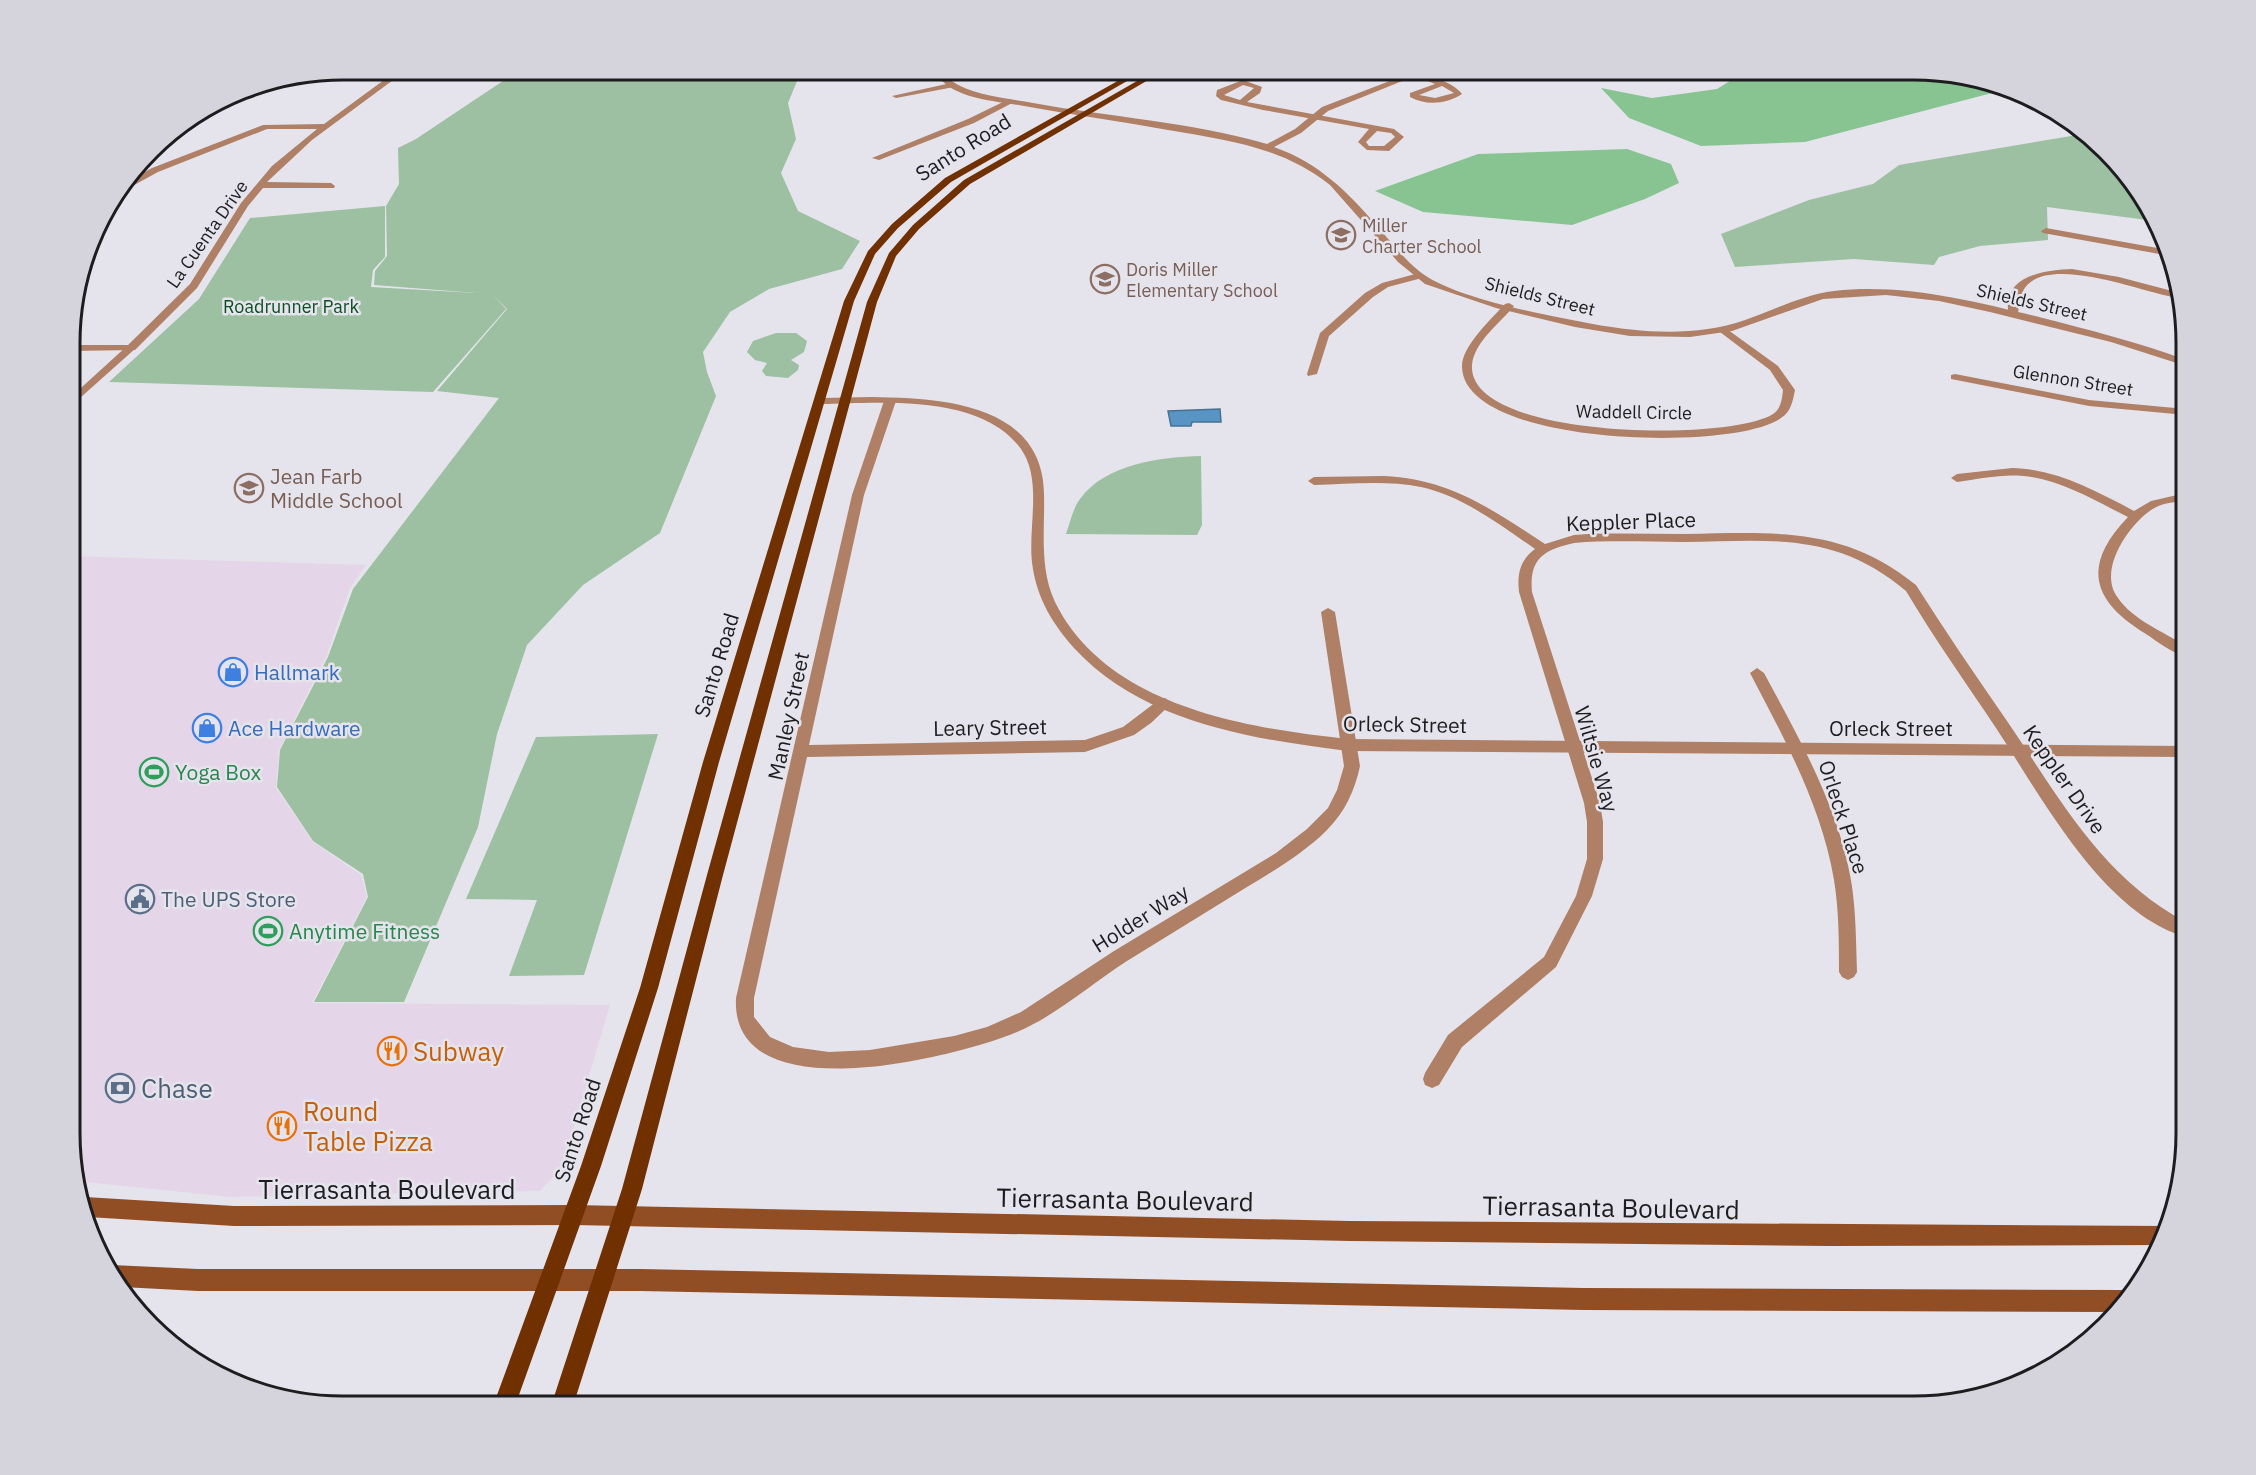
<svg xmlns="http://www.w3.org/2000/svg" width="2256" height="1475" font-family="'IBM Plex Sans',sans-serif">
<rect width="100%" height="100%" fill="#e5e4ec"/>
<path fill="#e5d5e8" d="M 71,556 L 366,565 L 350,588 L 326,657 L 279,750 L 276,788 L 312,841 L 361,875 L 367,897 L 312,1003 L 610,1005 L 562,1167 L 540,1191 L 230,1197 L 76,1181 L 71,1168 Z"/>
<g fill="#9cc0a1">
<path d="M 521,69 L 802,69 L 788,103 L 796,139 L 781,173 L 798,211 L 860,241 L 842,269 L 769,289 L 730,312 L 703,352 L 707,372 L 716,396 L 660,533 L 583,585 L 527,645 L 497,734 L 478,827 L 404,1002 L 314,1002 L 368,897 L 363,874 L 313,841 L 277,787 L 280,750 L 328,657 L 353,589 L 499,398 L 437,391 L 507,309 L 492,294 L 506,309 L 433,392 L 109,382 L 199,299 L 250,218 L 385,206 L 385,257 L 373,270 L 371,287 L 476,293 L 374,285 L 375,271 L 387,256 L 386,206 L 399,184 L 398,148 L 416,139 Z"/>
<path d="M 2083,134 L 2150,206 L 2155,221 L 2047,207 L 2048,240 L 1980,246 L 1939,257 L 1934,265 L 1854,259 L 1735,267 L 1721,234 L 1809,200 L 1873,184 L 1899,165 Z"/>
<path d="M 776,333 L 796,333 L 807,341 L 804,352 L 791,360 L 799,365 L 798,370 L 788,378 L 766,376 L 762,371 L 767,363 L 755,360 L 747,352 L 753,341 Z"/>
<path d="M 1201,456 L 1202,525 L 1197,535 L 1066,534 C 1070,523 1073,508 1080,499 C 1105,464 1161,457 1201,456 Z"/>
<path d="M 658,734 L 584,975 L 509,976 L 537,900 L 466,899 L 536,737 Z"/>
</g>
<g fill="#88c492">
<path d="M 1749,69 L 1914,69 L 2001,83 L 2011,88 L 1805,142 L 1701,146 L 1629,118 L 1601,88 L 1652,98 L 1717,89 Z"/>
<path d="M 1627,149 L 1671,164 L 1679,183 L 1645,199 L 1572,225 L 1423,212 L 1375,191 L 1478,154 Z"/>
</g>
<path fill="#5895c4" stroke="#467192" stroke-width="1.5" d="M 1220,409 L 1221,422 L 1192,422 L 1191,426 L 1171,426 L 1168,411 Z"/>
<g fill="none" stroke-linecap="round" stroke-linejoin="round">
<g fill="#af8066" fill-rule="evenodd">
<path d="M 399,69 L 408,69 L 312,140 L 267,182 L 331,183 L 335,186 L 334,188 L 263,188 L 248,206 L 197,288 L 135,350 L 71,351 L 71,345 L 128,345 L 190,284 L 241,203 L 272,166 L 317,129 L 267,129 L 158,172 L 127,189 L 122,189 L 128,181 L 152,168 L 263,125 L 324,124 Z"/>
<path d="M 1398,69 C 1415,69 1453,81 1462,94 C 1447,104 1426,106 1410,97 L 1410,93 L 1435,84 ZM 1442,86 L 1454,93 L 1435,98 L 1419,95 Z"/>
<path d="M 1522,69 L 1546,69 L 1526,71 Z"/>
<path d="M 1614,69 L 1655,69 L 1651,71 L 1618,71 Z"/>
<path d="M 1243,80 L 1262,87 L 1260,93 L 1247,102 L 1394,129 L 1404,137 L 1389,151 L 1367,150 L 1358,142 L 1369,129 L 1263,110 L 1221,100 L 1216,96 L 1217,90 ZM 1243,85 L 1254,88 L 1240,100 L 1224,95 ZM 1377,131 L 1391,133 L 1395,137 L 1384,146 L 1369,146 L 1366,142 Z"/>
<path d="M 951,83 L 954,87 L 896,98 L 892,96 Z"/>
<path d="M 272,84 L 200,117 L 195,117 C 216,104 247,84 272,84 Z"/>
<path d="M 1009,99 L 1016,101 L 974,123 L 879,160 L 872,158 L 968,119 Z"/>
<path d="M 2046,228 L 2163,249 L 2165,255 L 2043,233 L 2041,231 Z"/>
<path d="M 2072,269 L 2119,277 L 2176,292 L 2178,298 C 2146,294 2044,251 2023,291 C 2019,298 2019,307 2018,314 L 2009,316 C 2000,276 2044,270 2072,269 Z"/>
<path d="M 1419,273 L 1422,274 L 1422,278 L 1388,287 L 1373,297 L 1329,336 L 1317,374 L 1308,376 L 1307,374 L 1320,333 L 1365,293 L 1382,283 Z"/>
<path d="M 1509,303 L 1514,306 C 1501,322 1474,342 1472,365 C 1467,440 1730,442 1773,414 C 1781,409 1782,399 1783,390 L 1770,370 L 1720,332 L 1719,330 L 1724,327 L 1778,366 L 1795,390 C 1793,400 1791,412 1781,418 C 1735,452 1464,447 1462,367 C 1461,347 1492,318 1505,304 Z"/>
<path d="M 1955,374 L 2089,400 L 2186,409 L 2186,415 L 2089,406 L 1951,379 L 1951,375 Z"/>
<path d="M 890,398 L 896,401 L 864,495 L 809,745 L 1085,740 L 1123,727 L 1160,699 L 1165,698 L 1172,703 L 1151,723 L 1134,735 L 1085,752 L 807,757 L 754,998 L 754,1017 L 770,1037 L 793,1047 L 829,1052 L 870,1050 L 954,1036 L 987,1027 L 1021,1012 L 1114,951 L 1276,853 L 1307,829 L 1328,808 L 1337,790 L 1344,766 L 1321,612 L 1328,608 L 1335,612 L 1360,766 C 1355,790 1345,812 1327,830 C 1304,853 1275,870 1247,887 C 1207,912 1167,936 1127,961 C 1091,984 1057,1015 1017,1032 C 957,1057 730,1115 736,998 L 852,495 L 884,401 Z"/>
<path d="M 2012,468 C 2056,469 2096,491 2134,511 L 2151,501 L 2186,493 L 2186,501 C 2174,502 2161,503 2151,510 C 2128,526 2097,571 2118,598 C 2133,620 2164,632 2186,646 L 2186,657 C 2172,653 2158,642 2146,634 C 2092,601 2081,566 2128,517 C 2095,501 2060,479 2023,476 C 2001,474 1979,479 1957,482 L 1951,478 L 1957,474 Z"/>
<path d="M 1384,476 C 1450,479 1491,509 1545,544 L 1574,535 L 1588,534 C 1620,533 1652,534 1684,534 C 1773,533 1842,525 1916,585 C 1945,631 1976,676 2007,721 C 2059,797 2102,878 2186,922 L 2186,937 C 2103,914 2041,796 1996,728 C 1966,683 1934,638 1906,591 C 1835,531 1771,541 1684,542 C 1647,542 1611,540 1574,543 C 1544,550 1529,558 1532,592 L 1600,803 L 1603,822 L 1603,859 L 1592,896 L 1556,967 L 1462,1047 L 1439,1085 L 1432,1088 L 1425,1085 L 1423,1079 L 1425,1073 L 1448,1035 L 1544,957 L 1576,896 L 1587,859 L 1587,822 L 1584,803 L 1519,592 C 1517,574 1520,560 1535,549 C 1500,525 1463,496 1421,487 C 1386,480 1349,484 1314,485 L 1308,481 L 1314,477 Z"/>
<path d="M 1757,668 L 1764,673 C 1799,738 1838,806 1851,880 C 1856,910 1856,941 1857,972 L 1854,977 L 1848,980 L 1842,977 L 1839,972 C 1839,942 1839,911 1834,880 C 1822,807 1784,738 1750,673 Z"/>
</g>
<g fill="#af8066" fill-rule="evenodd">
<path d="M 946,69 L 954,69 L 950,80 C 973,96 1006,98 1033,103 C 1110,117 1191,122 1267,144 L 1295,129 L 1322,107 L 1421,69 L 1432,69 L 1328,111 L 1301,133 L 1274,147 C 1319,163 1348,192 1378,227 C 1391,242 1404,259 1419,271 C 1451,298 1550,316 1593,324 C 1643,333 1696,337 1745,320 C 1774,310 1802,295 1834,291 C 1903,283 1972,301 2039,317 C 2089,330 2138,342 2186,360 L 2186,366 L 2111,342 L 1990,312 L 1939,301 L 1886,295 L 1823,299 L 1732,331 L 1690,337 L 1630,336 L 1575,327 L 1496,308 L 1425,284 L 1398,262 L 1330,185 C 1282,147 1227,140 1168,130 C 1120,121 1072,115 1024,106 C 998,101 962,100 942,81 Z"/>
<path d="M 127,346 L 136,348 L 71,406 L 71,397 Z"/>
<path d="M 872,397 C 940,398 1043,403 1044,494 C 1045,531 1039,567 1055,602 C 1106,706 1245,728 1348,739 L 2186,746 L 2186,757 L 1348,751 C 1252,739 1143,723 1074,648 C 1053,624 1038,600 1033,569 C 1026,531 1044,482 1021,449 C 981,393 880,403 820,404 L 814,401 L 820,398 Z"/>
</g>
<g fill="#914e25" fill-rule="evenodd">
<path d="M 85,1197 L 234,1206 L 574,1205 L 1350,1221 L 2169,1226 L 2160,1245 L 1829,1246 L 1350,1241 L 574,1225 L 234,1226 L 88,1217 L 82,1198 Z"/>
<path d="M 112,1265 L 198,1269 L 640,1269 L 1584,1288 L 2123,1290 L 2131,1294 L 2112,1312 L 1584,1310 L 640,1291 L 198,1291 L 122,1287 L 106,1269 Z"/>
</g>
<g fill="#703000" fill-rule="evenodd">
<path d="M 1139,69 L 1148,69 L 951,182 L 898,228 L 875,254 L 854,301 L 719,762 L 658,988 L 601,1166 L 515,1406 L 493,1406 L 581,1166 L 640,988 L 703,762 L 844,301 L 868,251 L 892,224 L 945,178 Z"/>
<path d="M 1158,69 L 1167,69 L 970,184 L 919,229 L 896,256 L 877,302 L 723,875 L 642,1189 L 573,1406 L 551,1406 L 622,1189 L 707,875 L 867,302 L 889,253 L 913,225 L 964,180 Z"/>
</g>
</g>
<defs>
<g id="school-ring" transform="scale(1.5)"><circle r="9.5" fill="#e5e4ec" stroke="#8d6e63" stroke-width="1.5"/><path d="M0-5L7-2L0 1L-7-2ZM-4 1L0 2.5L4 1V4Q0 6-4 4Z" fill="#8d6e63"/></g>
<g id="shop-ring" transform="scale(1.5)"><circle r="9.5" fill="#e5e4ec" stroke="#3f7fe0" stroke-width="1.5"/><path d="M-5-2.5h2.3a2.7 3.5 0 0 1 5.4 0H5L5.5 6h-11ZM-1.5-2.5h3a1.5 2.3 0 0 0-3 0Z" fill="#3f7fe0"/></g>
<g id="stadium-ring" transform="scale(1.5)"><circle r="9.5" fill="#e5e4ec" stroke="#2e9e5b" stroke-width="1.5"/><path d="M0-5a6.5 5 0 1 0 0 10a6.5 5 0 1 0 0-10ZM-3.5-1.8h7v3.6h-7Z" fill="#2e9e5b"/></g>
<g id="civic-ring" transform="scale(1.5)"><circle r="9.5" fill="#e5e4ec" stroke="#5c6f8a" stroke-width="1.5"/><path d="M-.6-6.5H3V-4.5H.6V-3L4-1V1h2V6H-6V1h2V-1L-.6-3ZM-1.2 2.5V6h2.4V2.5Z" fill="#5c6f8a"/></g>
<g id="restaurant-ring" transform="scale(1.5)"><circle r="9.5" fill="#e5e4ec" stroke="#e8710a" stroke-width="1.5"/><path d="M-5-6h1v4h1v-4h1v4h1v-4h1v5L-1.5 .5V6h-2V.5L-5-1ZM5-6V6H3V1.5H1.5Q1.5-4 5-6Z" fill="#e8710a"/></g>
<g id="bank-ring" transform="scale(1.5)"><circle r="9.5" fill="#e5e4ec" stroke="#5c6f8a" stroke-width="1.5"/><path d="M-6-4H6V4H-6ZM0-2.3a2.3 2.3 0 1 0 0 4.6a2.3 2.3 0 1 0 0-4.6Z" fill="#5c6f8a"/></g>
</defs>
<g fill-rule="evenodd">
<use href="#school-ring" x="1341" y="235"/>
<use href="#school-ring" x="1105" y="279"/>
<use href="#school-ring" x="249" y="488"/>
<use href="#shop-ring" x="233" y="672"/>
<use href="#shop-ring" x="207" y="728"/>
<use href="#stadium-ring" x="154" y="772"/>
<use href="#civic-ring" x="140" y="899"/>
<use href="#stadium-ring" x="268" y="931"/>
<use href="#restaurant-ring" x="392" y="1051"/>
<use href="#bank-ring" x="120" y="1088"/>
<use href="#restaurant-ring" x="282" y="1126"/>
</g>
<g text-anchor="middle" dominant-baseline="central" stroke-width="5" stroke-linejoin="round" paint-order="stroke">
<g font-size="18" fill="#785e54" stroke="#e5e4ec" text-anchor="start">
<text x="1362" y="225">Miller<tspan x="1362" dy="21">Charter School</tspan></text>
<text x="1126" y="269">Doris Miller<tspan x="1126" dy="21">Elementary School</tspan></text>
</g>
<g font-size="18" fill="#1d1c1f" stroke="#e5e4ec">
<text transform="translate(207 234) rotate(-55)">La Cuenta Drive</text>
<text transform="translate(1540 296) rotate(14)">Shields Street</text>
<text transform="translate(2032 302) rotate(13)">Shields Street</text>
<text transform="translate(2073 380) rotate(9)">Glennon Street</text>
<text transform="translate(1634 412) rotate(1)">Waddell Circle</text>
</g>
<g font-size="18" fill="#094f21" stroke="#e5e4ec">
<text x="291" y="306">Roadrunner Park</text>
</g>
<g font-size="21" fill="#1d1c1f" stroke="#e5e4ec">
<text transform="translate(963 147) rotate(-32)">Santo Road</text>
<text transform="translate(1631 521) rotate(-2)">Keppler Place</text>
<text transform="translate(716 665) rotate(-73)">Santo Road</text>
<text transform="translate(788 716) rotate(-78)">Manley Street</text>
<text transform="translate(1405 724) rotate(1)">Orleck Street</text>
<text transform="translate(990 727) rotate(-1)">Leary Street</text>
<text x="1891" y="728">Orleck Street</text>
<text transform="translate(1597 759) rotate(74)">Wiltsie Way</text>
<text transform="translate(2065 779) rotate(55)">Keppler Drive</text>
<text transform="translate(1844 817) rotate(72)">Orleck Place</text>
<text transform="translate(1140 918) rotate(-32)">Holder Way</text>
<text transform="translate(577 1130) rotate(-72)">Santo Road</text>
</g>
<g font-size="21" fill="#785e54" stroke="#e5e4ec" text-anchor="start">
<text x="270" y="476">Jean Farb<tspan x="270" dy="24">Middle School</tspan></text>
</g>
<g font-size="21" fill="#366cbe" stroke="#e5e4ec" text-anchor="start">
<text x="254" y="672">Hallmark</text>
<text x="228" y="728">Ace Hardware</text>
</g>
<g font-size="21" fill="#27864d" stroke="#e5e4ec" text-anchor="start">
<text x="175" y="772">Yoga Box</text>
<text x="289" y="931">Anytime Fitness</text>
</g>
<g font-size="21" fill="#4e5e75" stroke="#e5e4ec" text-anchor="start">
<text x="161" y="899">The UPS Store</text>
</g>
<g font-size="26" fill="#c56008" stroke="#e5e4ec" text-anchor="start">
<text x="413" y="1051">Subway</text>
<text x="303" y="1111">Round<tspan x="303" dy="30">Table Pizza</tspan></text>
</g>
<g font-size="26" fill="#4e5e75" stroke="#e5e4ec" text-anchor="start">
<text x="141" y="1088">Chase</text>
</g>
<g font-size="26" fill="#1d1c1f" stroke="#e5e4ec">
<text x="387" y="1189">Tierrasanta Boulevard</text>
<text transform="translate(1125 1199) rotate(1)">Tierrasanta Boulevard</text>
<text transform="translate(1611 1207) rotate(1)">Tierrasanta Boulevard</text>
</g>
</g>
<path d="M0 0H2256V1475H0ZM343 80H1913A263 263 0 0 1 2176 343V1133A263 263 0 0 1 1913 1396H343A263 263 0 0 1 80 1133V343A263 263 0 0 1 343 80Z" fill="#d5d4dc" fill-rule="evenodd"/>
<path fill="none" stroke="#1d1c1f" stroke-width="3" d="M343 80H1913A263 263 0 0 1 2176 343V1133A263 263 0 0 1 1913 1396H343A263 263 0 0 1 80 1133V343A263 263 0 0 1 343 80Z"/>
</svg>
